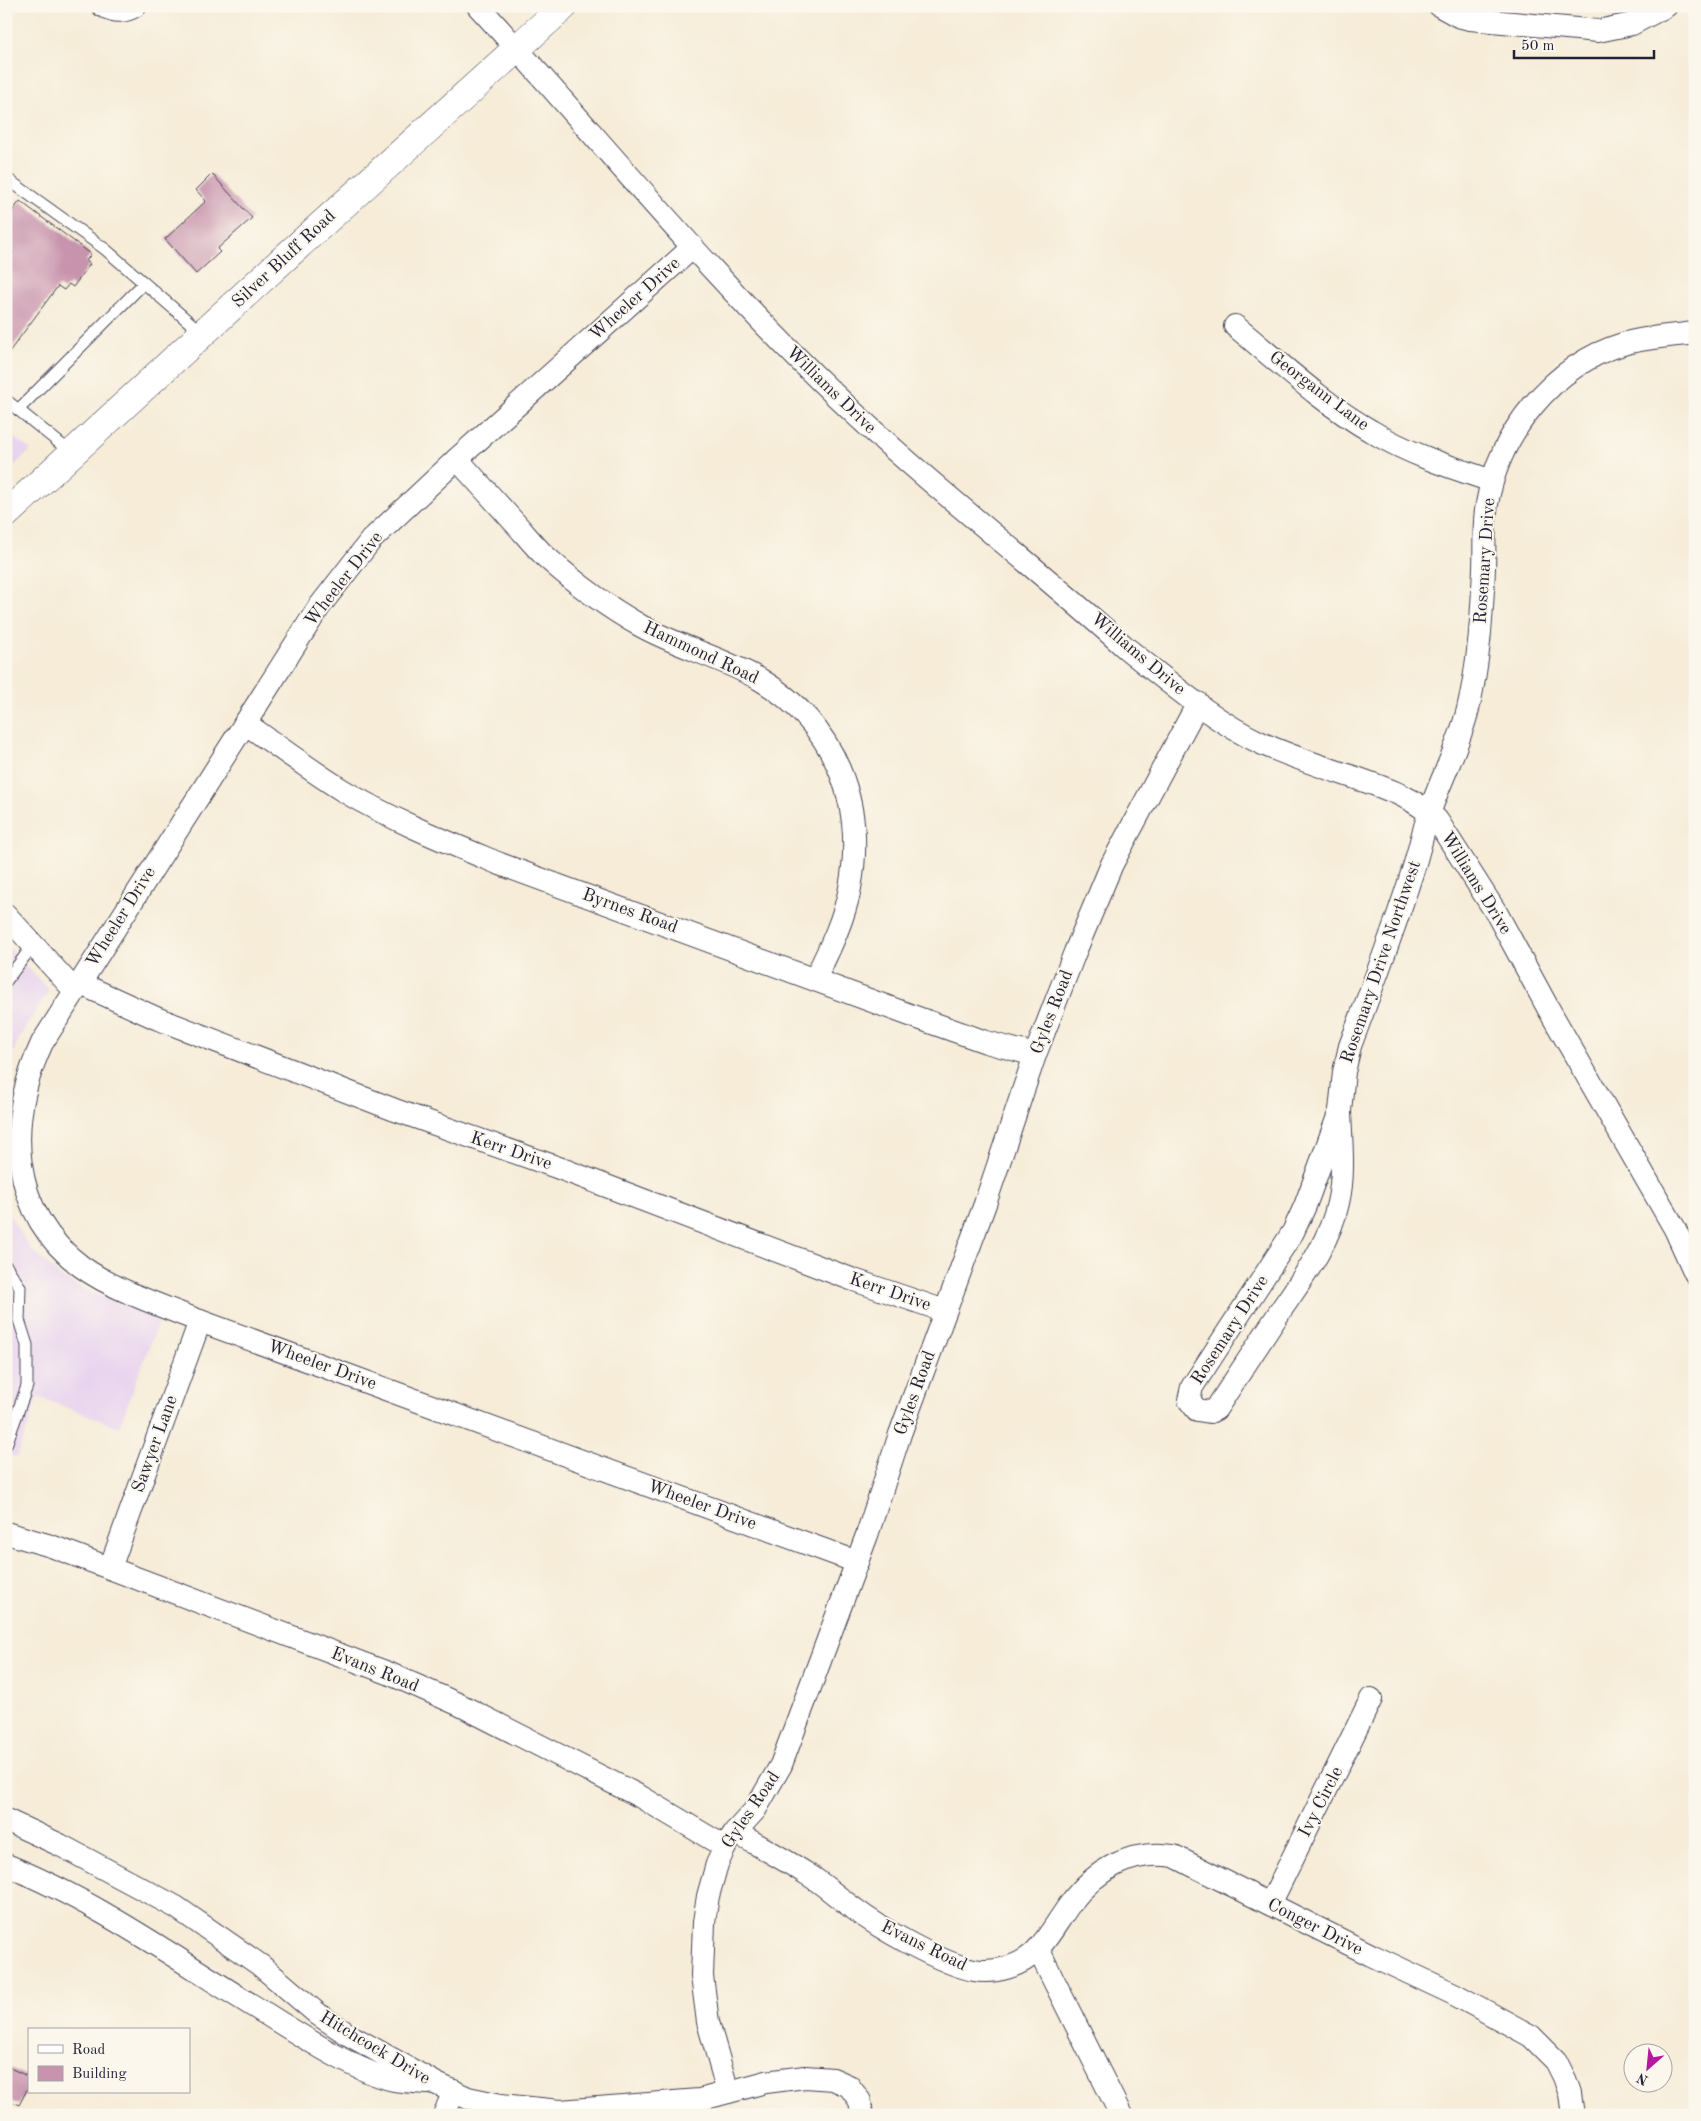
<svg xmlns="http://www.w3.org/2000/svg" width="1701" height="2121" font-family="'Old Standard TT',serif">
<rect width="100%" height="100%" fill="#fbf7ec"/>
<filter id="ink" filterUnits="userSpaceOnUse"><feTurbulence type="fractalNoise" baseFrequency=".02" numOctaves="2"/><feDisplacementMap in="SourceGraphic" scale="10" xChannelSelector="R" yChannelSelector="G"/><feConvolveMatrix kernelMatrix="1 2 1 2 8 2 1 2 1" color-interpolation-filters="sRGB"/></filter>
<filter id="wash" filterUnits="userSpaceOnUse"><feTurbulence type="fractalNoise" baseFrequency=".0096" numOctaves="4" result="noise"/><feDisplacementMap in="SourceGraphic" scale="20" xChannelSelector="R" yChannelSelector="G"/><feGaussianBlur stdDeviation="1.12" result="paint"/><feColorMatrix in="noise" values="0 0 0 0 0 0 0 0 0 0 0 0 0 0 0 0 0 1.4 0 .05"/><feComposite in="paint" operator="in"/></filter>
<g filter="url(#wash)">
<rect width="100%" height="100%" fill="#f6ecd8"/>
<g fill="#e8d2ef">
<path d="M 6,432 L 31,450 L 6,473 Z"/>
<path d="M 6,945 L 49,990 L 19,1038 L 6,1070 Z"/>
<path d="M 6,1205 L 8,1213 L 30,1248 L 62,1278 L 91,1293 L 160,1318 L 119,1427 L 38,1397 L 17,1457 L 6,1454 Z"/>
</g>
<g id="blocks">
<g fill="#c894ad">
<path d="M 212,174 L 252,218 L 217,249 L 220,252 L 196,274 L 165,239 L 206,201 L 196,190 Z"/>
<path d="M 20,201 L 91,254 L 86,261 L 90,264 L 73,287 L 69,284 L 64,290 L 58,286 L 6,356 L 6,261 L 13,252 L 6,247 L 6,219 Z"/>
<path d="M 6,2066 L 29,2077 L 29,2086 L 19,2105 L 6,2099 Z"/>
</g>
</g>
</g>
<g filter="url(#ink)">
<use href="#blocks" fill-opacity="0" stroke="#424053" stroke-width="1"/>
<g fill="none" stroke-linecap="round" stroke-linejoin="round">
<g stroke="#424053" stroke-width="13">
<g id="service">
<path d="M 6,178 L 105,249 L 203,334"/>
<path d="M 6,400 L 73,454"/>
<path d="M 18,410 L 144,283"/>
<path d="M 6,981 L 34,944"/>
<path d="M 6,1266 L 20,1287 L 19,1320 L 27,1345 L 27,1386 L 6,1445"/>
</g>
</g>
<g stroke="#424053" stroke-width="24">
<g id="minor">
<path d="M 103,6 C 114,12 124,13 135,6"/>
<path d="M 478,6 C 597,135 707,273 835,395 C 927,484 1031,562 1126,648 C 1169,682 1213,721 1263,744 C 1292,757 1323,767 1353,777 C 1384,788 1413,796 1437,820 L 1497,914 L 1548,1008 L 1675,1229 L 1695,1273"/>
<path d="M 1440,6 L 1458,16 L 1470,19 L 1598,31 L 1632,24 L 1666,6"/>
<path d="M 693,247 L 457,459 L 371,540 L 319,607 L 42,1043 C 6,1121 8,1212 82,1267 C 112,1289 164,1307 200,1321 L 857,1562"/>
<path d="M 1235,326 C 1279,362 1322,403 1371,431 C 1409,454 1450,467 1492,481"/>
<path d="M 457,459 C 476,480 496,502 515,523 C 525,534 535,547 546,557 C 574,582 607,607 641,626 C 679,647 723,658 761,680 C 835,725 866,804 850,888 C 844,920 829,950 815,979"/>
<path d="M 245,723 C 277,746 309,769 342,790 C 392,820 447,842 500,864 L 918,1018 L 986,1042 L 1035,1055"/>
<path d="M 6,915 L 75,991"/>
<path d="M 79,983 L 156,1018 L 395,1110 L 559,1168 L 851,1279 L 945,1311"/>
<path d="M 1340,1111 L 1344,1072 L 1350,1046 C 1371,990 1393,933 1411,876 C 1418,856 1422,834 1429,814 C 1441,778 1459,746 1468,709 C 1479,663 1482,615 1484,568 C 1485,547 1483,524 1487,504 C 1499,433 1553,365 1623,344 C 1646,337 1671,336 1695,333"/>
<path d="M 1340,1111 C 1341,1141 1345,1174 1338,1203 C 1330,1241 1305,1275 1283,1307 C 1261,1341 1238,1375 1216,1409 L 1210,1412 L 1197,1410 L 1189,1400 L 1192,1387 L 1293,1232 L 1305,1206 Z"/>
<path d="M 6,1533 L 51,1546 L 388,1673 L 460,1705 L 641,1797 L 725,1847"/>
<path d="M 110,1568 L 200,1321"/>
<path d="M 6,1820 L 60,1845 L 176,1907 L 260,1965 L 319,2015 L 349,2035 L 437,2084 L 468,2098 L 501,2105 L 560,2111 L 699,2100 L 766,2082 L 805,2077 L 833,2079 L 849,2086 L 860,2101 L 862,2115"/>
<path d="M 735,1832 C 759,1846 784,1859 807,1874 C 824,1884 837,1897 853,1908 C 879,1928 942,1964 974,1970 C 995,1974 1022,1966 1037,1950 C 1050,1936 1059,1919 1070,1904 C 1095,1870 1131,1849 1174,1856 L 1371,1955 L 1454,1994 L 1531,2036 L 1556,2061 L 1564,2077 L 1570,2094 L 1573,2115"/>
<path d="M 6,1865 C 98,1902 179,1961 263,2012 C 299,2034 354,2071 394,2080 C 405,2082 417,2082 428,2083"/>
<path d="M 1270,1904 L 1371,1699"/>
<path d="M 1038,1949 L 1121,2115"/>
<path d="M 728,2092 L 708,2022 L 702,1976 L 704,1922 L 708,1896 L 717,1864 L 725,1847 L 735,1832 L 755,1810 L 781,1765 L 867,1535 L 900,1434 L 985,1204 L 1035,1055 L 1075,952 L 1112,864 L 1198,703"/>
<path d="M 444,2115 L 454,2091"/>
</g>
</g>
<g stroke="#424053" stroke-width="29">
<path id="tertiary" d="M 6,514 L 289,254 L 564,6"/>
</g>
<use href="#service" stroke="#fff" stroke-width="11"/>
<use href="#minor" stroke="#fff" stroke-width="22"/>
<use href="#tertiary" stroke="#fff" stroke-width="28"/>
</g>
</g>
<g text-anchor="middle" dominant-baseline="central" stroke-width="4" stroke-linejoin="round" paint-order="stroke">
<g font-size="18" fill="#22223b" stroke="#fbf7ec">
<text transform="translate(284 259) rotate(-43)">Silver Bluff Road</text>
<text transform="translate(635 299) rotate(-42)">Wheeler Drive</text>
<text transform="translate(831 390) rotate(44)">Williams Drive</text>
<text transform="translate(1319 391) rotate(37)">Georgann Lane</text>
<text transform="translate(1485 561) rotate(-86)">Rosemary Drive</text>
<text transform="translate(344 579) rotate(-52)">Wheeler Drive</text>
<text transform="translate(701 653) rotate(25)">Hammond Road</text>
<text transform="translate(1138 654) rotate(40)">Williams Drive</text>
<text transform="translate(1476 883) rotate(58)">Williams Drive</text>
<text transform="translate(630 911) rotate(20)">Byrnes Road</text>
<text transform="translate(121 917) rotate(-58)">Wheeler Drive</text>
<text transform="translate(1381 962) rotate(-71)">Rosemary Drive Northwest</text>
<text transform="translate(1052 1012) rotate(-69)">Gyles Road</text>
<text transform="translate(511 1151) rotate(19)">Kerr Drive</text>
<text transform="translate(890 1292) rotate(19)">Kerr Drive</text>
<text transform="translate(1230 1330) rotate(-57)">Rosemary Drive</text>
<text transform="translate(322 1365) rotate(20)">Wheeler Drive</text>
<text transform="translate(915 1393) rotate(-70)">Gyles Road</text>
<text transform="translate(155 1444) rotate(-70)">Sawyer Lane</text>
<text transform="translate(702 1505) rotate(20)">Wheeler Drive</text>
<text transform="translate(375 1670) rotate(22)">Evans Road</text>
<text transform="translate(1321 1802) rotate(-63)">Ivy Circle</text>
<text transform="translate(751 1810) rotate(-56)">Gyles Road</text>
<text transform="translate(1315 1927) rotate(27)">Conger Drive</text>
<text transform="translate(924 1946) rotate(26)">Evans Road</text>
<text transform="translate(375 2048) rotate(31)">Hitchcock Drive</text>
</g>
</g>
<rect width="1701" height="2121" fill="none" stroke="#fbf7ec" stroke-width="25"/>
<rect x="28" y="2028" width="162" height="65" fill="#fbf7ec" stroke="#a4a2a5"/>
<rect x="38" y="2045" width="25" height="8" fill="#ffffff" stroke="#a4a2a5"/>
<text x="72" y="2054" font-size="15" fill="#22223b">Road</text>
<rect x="38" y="2066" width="25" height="15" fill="#c894ad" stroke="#a4a2a5"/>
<text x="72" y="2078" font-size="15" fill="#22223b">Building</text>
<g transform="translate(1648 2068) rotate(207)"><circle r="24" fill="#fbf7ec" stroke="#a4a2a5"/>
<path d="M0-4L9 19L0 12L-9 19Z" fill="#b5179e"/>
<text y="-8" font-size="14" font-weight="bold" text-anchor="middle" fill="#22223b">N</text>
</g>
<path d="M1514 50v8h140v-8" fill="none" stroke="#22223b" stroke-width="2.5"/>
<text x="1521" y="50" font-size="15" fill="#22223b" stroke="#fbf7ec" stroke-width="4" paint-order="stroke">50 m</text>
</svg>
